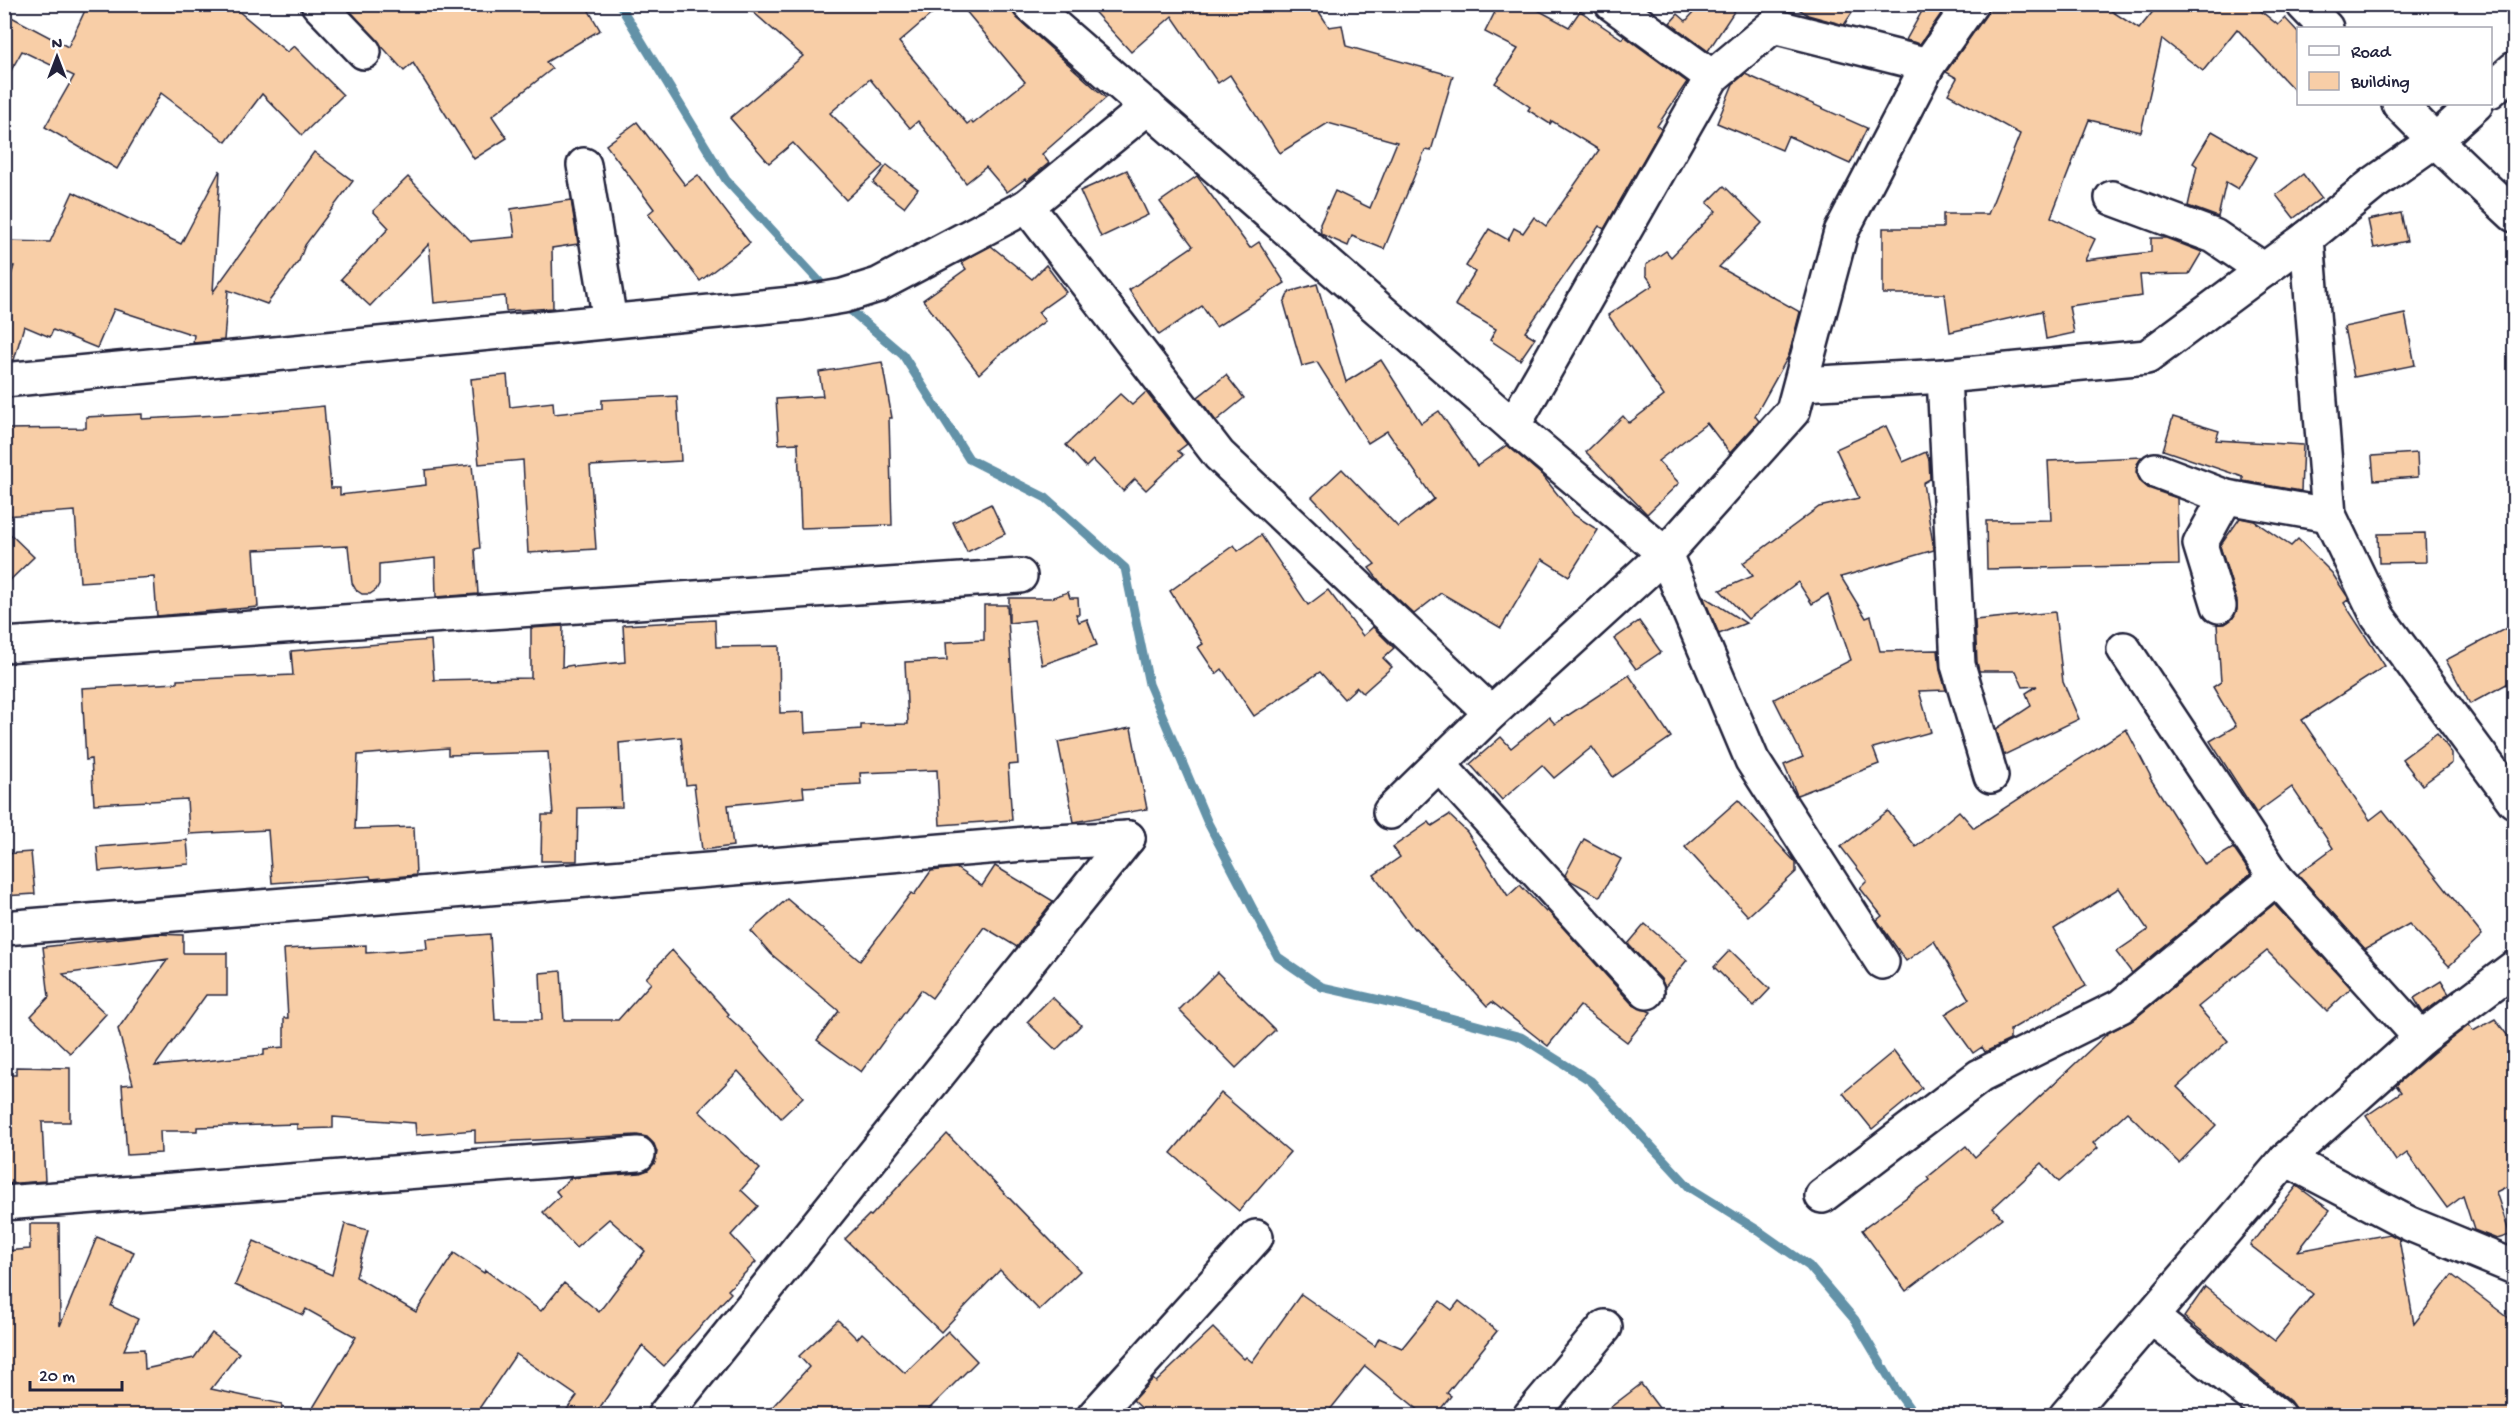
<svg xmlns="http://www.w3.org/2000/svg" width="2519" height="1420" font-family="'Gochi Hand',sans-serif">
<rect width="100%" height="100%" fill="#fff"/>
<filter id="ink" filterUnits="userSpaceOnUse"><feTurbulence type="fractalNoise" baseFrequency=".0167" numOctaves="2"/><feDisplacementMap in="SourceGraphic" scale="12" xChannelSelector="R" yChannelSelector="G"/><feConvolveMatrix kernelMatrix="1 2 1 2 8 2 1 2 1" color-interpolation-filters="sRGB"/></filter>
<g filter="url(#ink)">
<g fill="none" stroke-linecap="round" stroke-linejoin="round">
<g stroke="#6492a8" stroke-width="9">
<path d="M 619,4 L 726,180 L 829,292"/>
<path d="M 842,303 L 903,355 L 969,459 L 1046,498 L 1125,568 L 1149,684 L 1207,821 L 1278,957 L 1322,987 L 1402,1005 L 1521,1037 L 1591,1081 L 1690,1188 L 1756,1229 L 1809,1266 L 1855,1320 L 1897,1391 L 1915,1416"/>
</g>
</g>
<g fill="#f8cea7" stroke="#22223b" stroke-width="1.5">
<path d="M 88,4 L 230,4 L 287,52 L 294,46 L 343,95 L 302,135 L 262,94 L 226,142 L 161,93 L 117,169 L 45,127 L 74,76 L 22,51 L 4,83 L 4,13 L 68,47 Z"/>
<path d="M 344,4 L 585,4 L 600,30 L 546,62 L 552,69 L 492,116 L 507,138 L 474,159 L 413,63 L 404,71 Z"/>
<path d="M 744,4 L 943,4 L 899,42 L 967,124 L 971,121 L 973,124 L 1025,82 L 960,4 L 1011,4 L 1017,18 L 1106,98 L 1042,154 L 1049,163 L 1027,181 L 1025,179 L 1007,192 L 986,167 L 966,183 L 918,121 L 910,128 L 870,79 L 830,113 L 883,166 L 846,200 L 793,143 L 769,163 L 730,118 L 803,56 Z"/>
<path d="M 1087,4 L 1314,4 L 1329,27 L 1342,25 L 1346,46 L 1453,76 L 1431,151 L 1425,150 L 1384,249 L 1352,236 L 1348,246 L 1321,234 L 1320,224 L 1335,191 L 1370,208 L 1397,142 L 1328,123 L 1280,153 L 1230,75 L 1218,83 L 1172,16 L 1131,52 Z"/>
<path d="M 1499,4 L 1527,4 L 1569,27 L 1580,11 L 1622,39 L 1624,36 L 1687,82 L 1657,126 L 1661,129 L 1604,229 L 1599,226 L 1525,332 L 1535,338 L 1520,360 L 1490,340 L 1496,329 L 1455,305 L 1475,272 L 1466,266 L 1489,229 L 1508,240 L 1514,228 L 1523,233 L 1534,217 L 1546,226 L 1599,150 L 1552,121 L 1550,124 L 1528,110 L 1530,107 L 1495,83 L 1518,49 L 1485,32 Z"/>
<path d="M 1701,4 L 1739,4 L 1708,51 L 1670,23 L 1678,14 L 1686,21 Z"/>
<path d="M 1791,4 L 1858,4 L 1844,25 L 1808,15 Z"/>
<path d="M 1926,4 L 1948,4 L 1920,44 L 1906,40 Z"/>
<path d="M 1990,4 L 2101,4 L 2139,29 L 2159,4 L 2258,4 L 2256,7 L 2278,25 L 2285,18 L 2298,32 L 2298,94 L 2237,29 L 2203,71 L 2162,39 L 2141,132 L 2089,120 L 2051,217 L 2095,239 L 2085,260 L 2151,252 L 2151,238 L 2166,238 L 2202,252 L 2189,274 L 2140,275 L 2142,296 L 2069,306 L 2074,333 L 2046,339 L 2042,311 L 1950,332 L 1945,294 L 1883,294 L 1883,228 L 1943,228 L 1943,214 L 1988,214 L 2020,134 L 1948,94 L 1957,78 L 1946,72 L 1986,15 Z"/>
<path d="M 1745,74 L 1867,128 L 1850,164 L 1788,136 L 1782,150 L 1717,123 L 1733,84 Z"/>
<path d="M 637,122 L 685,185 L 698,175 L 750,243 L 700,281 L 648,214 L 654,209 L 606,145 Z"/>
<path d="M 2212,131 L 2257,157 L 2238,189 L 2226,182 L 2218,217 L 2188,206 L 2197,166 L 2193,163 Z"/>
<path d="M 314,152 L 353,181 L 305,245 L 299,261 L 267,304 L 228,290 L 224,340 L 193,343 L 194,335 L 114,309 L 97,348 L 53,330 L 50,337 L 24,326 L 14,360 L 4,361 L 4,298 L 14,266 L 4,266 L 4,241 L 50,242 L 73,192 L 181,244 L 220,170 L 213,292 Z"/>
<path d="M 887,165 L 918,189 L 904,207 L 873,183 Z"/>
<path d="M 1127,170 L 1148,215 L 1101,237 L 1080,191 Z"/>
<path d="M 2303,174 L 2321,198 L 2294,218 L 2276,195 Z"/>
<path d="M 1197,176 L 1250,248 L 1259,242 L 1285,283 L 1216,327 L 1202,306 L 1159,335 L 1129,290 L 1193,246 L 1160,202 Z"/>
<path d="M 408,177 L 471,241 L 515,237 L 511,209 L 571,200 L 578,244 L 552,248 L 553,308 L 506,311 L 505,296 L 434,303 L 429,244 L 370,306 L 341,279 L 389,228 L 373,211 Z"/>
<path d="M 1724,186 L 1762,223 L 1719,267 L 1800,312 L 1789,355 L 1755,416 L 1759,421 L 1730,453 L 1707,423 L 1658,461 L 1679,483 L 1647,514 L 1586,452 L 1623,416 L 1629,423 L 1664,396 L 1608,315 L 1653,285 L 1646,275 L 1646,265 L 1666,251 L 1671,257 L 1716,211 L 1707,203 Z"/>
<path d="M 2401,213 L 2407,241 L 2374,248 L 2368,220 Z"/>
<path d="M 991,246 L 1032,279 L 1046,265 L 1066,292 L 1038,312 L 1045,321 L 999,355 L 979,374 L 923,300 L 966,269 L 961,262 Z"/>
<path d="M 1317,284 L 1346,382 L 1381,360 L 1421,423 L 1439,411 L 1477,466 L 1507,445 L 1543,476 L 1574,515 L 1598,530 L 1569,576 L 1542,559 L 1501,628 L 1441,593 L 1414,614 L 1381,583 L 1369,568 L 1375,564 L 1312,497 L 1342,469 L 1398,527 L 1434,499 L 1387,431 L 1368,443 L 1317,362 L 1302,366 L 1284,303 L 1289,292 Z"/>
<path d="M 2405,314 L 2415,365 L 2354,377 L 2344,327 Z"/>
<path d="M 882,362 L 892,418 L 889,418 L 892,525 L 801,528 L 798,443 L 779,444 L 776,399 L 823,396 L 819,372 Z"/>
<path d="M 507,375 L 510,407 L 553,402 L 554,414 L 602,409 L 602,400 L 677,396 L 681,461 L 590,466 L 596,549 L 528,553 L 523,460 L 479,464 L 471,379 Z"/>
<path d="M 1226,375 L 1244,398 L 1216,421 L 1198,397 Z"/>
<path d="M 1146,392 L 1187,444 L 1178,451 L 1183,455 L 1146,490 L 1135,479 L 1123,491 L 1093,460 L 1086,467 L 1066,445 L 1120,394 L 1132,405 Z"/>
<path d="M 324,406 L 331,488 L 340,488 L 340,495 L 426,485 L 425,470 L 472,465 L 480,548 L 475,549 L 478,594 L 436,597 L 435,558 L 379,564 L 379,584 L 376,590 L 370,594 L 362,594 L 356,590 L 352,583 L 348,546 L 254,550 L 258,607 L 157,616 L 154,577 L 80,582 L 75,511 L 4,516 L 4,429 L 86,428 L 86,417 L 142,414 L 142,419 L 256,413 Z"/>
<path d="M 2173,417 L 2219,431 L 2216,440 L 2303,445 L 2301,491 L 2243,481 L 2243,477 L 2163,450 Z"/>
<path d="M 1886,426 L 1903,462 L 1926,452 L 1929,460 L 1930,479 L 1923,483 L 1934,550 L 1841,577 L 1866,618 L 1871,616 L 1880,651 L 1938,650 L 1940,670 L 1946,690 L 1919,691 L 1931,732 L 1873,748 L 1879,764 L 1797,795 L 1784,765 L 1803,757 L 1774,699 L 1851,660 L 1828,594 L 1812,604 L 1798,582 L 1748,619 L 1720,590 L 1753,576 L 1743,563 L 1819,507 L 1859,498 L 1836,449 Z"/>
<path d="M 2417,453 L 2418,477 L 2374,480 L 2372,456 Z"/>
<path d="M 2142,457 L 2137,464 L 2136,472 L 2141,482 L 2148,488 L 2177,498 L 2179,565 L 1987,569 L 1986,521 L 2051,520 L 2048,461 Z"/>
<path d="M 991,504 L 1005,534 L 967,552 L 953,522 Z"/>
<path d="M 2240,518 L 2254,521 L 2291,546 L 2298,539 L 2332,573 L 2349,599 L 2344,603 L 2385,666 L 2302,720 L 2370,820 L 2383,810 L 2482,935 L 2449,966 L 2409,924 L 2365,949 L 2298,874 L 2333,848 L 2292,787 L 2256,813 L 2210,741 L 2236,726 L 2213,687 L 2221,682 L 2217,624 L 2225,624 L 2232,619 L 2237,610 L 2237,601 L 2220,546 Z"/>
<path d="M 4,528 L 34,557 L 4,586 Z"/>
<path d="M 2425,533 L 2426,562 L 2379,563 L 2378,534 Z"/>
<path d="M 1261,535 L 1308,605 L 1328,590 L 1363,636 L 1373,627 L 1394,648 L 1383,658 L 1392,667 L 1363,693 L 1357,687 L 1344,699 L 1320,672 L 1254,716 L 1222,669 L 1216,674 L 1198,647 L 1203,644 L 1170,591 L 1234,545 L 1238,551 Z"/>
<path d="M 1068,592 L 1070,598 L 1078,598 L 1079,614 L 1076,614 L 1079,622 L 1087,619 L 1097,645 L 1042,665 L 1034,620 L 1009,623 L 1009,598 L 1051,598 Z"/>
<path d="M 1703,596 L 1746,623 L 1719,634 Z"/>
<path d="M 984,605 L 1007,605 L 1018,764 L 1008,765 L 1012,820 L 940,825 L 937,770 L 860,773 L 861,784 L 803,787 L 804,797 L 728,805 L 733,846 L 702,850 L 694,784 L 686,785 L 681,737 L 619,743 L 622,807 L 578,808 L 577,861 L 541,861 L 542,815 L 553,815 L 548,752 L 448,755 L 448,748 L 358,755 L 355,829 L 414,827 L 416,875 L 371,879 L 370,876 L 272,883 L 268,830 L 189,834 L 187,799 L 94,804 L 91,759 L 86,760 L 82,688 L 177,683 L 177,680 L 293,675 L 291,651 L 431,640 L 434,680 L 531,678 L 531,628 L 563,626 L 562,667 L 573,665 L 574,667 L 625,662 L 623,625 L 715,620 L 716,647 L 779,646 L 780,713 L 804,712 L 805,733 L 861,729 L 861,725 L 908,724 L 905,662 L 947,660 L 946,642 L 984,640 Z"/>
<path d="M 2055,612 L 2063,682 L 2079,719 L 2004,755 L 1996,729 L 2031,706 L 2026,693 L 2037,686 L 2023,687 L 2016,671 L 1979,671 L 1977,662 L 1975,620 Z"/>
<path d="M 1639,621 L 1661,652 L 1636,669 L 1614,639 Z"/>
<path d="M 2514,624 L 2514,680 L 2470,704 L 2446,660 Z"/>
<path d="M 1629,675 L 1671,737 L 1613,777 L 1592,747 L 1554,778 L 1542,765 L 1502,800 L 1470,764 L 1501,737 L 1511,748 L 1549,717 L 1555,724 Z"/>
<path d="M 1131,728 L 1147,809 L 1074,822 L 1058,742 Z"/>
<path d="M 2126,729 L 2151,777 L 2150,778 L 2205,865 L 2233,848 L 2251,874 L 2132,973 L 2116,952 L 2148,930 L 2119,888 L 2054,929 L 2086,986 L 2010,1030 L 2010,1040 L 1985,1052 L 1982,1047 L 1973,1053 L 1945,1014 L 1969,999 L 1934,941 L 1906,961 L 1877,920 L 1882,916 L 1860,888 L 1867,881 L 1841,847 L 1888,811 L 1916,847 L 1959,811 L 1974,828 Z"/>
<path d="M 2437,733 L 2452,753 L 2452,763 L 2422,785 L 2402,759 Z"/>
<path d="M 1738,800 L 1796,863 L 1796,872 L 1748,916 L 1685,847 Z"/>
<path d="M 1449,815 L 1467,832 L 1508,896 L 1520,885 L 1546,912 L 1547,910 L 1633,1005 L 1651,1012 L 1627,1042 L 1580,1006 L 1548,1046 L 1492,1002 L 1487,1006 L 1416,928 L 1414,929 L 1374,875 L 1400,857 L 1393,847 L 1429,822 L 1432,826 Z"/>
<path d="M 1584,839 L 1621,859 L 1600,897 L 1571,881 L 1565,875 Z"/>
<path d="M 187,840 L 189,864 L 99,871 L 97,847 Z"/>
<path d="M 31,852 L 35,894 L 4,896 L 4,854 Z"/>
<path d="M 995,866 L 1053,901 L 1017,947 L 984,927 L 932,998 L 921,990 L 861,1072 L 817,1040 L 839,1011 L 771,954 L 751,931 L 787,899 L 860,961 L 911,893 L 914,895 L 931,871 L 956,868 L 982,886 Z"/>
<path d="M 2274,904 L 2351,988 L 2327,1011 L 2267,951 L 2198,1007 L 2228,1041 L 2177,1087 L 2216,1125 L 2179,1163 L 2127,1112 L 2093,1143 L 2098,1148 L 2059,1182 L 2042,1163 L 1993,1208 L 2002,1218 L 1906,1291 L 1862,1230 L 1930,1180 L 1928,1177 L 1966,1146 L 1975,1157 L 2108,1033 L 2133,1020 Z"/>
<path d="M 1645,924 L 1687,960 L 1665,987 L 1661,979 L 1628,944 Z"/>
<path d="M 157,934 L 183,935 L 183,953 L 227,953 L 227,995 L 206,995 L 155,1066 L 264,1055 L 264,1049 L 284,1047 L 284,1018 L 288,1018 L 284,949 L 366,945 L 366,953 L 427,949 L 426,939 L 490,934 L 495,1020 L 542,1020 L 540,973 L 561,971 L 564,1020 L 618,1020 L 651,983 L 646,978 L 672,950 L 729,1014 L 727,1016 L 748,1035 L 803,1097 L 781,1118 L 738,1071 L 699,1111 L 760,1169 L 741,1190 L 758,1206 L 731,1235 L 756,1262 L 728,1290 L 731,1293 L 664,1366 L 642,1346 L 594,1416 L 562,1416 L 577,1396 L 516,1354 L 474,1416 L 308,1416 L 356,1337 L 306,1309 L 303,1315 L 235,1285 L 254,1241 L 332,1275 L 345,1224 L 368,1230 L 356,1277 L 416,1312 L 454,1253 L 484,1273 L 485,1270 L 541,1311 L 564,1283 L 599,1312 L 645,1251 L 609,1219 L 576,1248 L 543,1212 L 560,1196 L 556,1191 L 571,1178 L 640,1173 L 648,1170 L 655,1163 L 657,1152 L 654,1144 L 647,1137 L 637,1135 L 475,1143 L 475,1130 L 416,1135 L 415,1123 L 333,1117 L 333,1128 L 297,1129 L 297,1124 L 197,1127 L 197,1131 L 160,1131 L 161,1153 L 127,1155 L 122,1085 L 133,1084 L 118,1029 L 168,959 L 63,974 L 106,1014 L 70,1053 L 31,1016 L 49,997 L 43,947 Z"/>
<path d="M 1730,950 L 1770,989 L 1754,1006 L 1714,967 Z"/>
<path d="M 1217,972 L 1275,1030 L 1236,1068 L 1179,1010 Z"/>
<path d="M 2441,981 L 2449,994 L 2423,1013 L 2414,998 Z"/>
<path d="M 1052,997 L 1081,1025 L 1056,1050 L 1027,1022 Z"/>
<path d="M 2495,1019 L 2514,1044 L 2514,1183 L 2496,1192 L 2510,1235 L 2497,1239 L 2474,1230 L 2463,1196 L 2447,1208 L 2407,1153 L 2396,1161 L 2366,1116 L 2401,1092 L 2396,1085 L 2433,1053 L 2469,1025 L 2473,1031 Z"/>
<path d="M 1894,1051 L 1922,1088 L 1872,1129 L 1843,1093 Z"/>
<path d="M 16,1067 L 70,1068 L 70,1122 L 42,1122 L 45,1181 L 4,1184 L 4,1075 L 16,1075 Z"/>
<path d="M 1221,1093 L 1290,1152 L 1239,1211 L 1171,1153 Z"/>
<path d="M 947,1134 L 1080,1271 L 1039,1310 L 1000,1270 L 941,1332 L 845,1239 L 869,1215 L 871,1216 Z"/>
<path d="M 2297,1186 L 2330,1210 L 2298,1251 L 2390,1234 L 2399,1239 L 2414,1324 L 2452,1275 L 2514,1322 L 2514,1416 L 2296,1416 L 2295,1408 L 2290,1401 L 2184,1317 L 2205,1287 L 2275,1341 L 2313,1294 L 2250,1245 Z"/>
<path d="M 30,1224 L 59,1224 L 60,1326 L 97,1237 L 134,1252 L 111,1306 L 138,1319 L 124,1350 L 144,1349 L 145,1369 L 194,1358 L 212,1333 L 239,1353 L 211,1389 L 282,1404 L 281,1416 L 4,1416 L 4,1251 L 30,1249 Z"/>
<path d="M 1301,1294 L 1375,1346 L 1379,1338 L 1402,1348 L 1440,1301 L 1452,1310 L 1459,1301 L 1497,1331 L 1447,1393 L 1451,1396 L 1435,1416 L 1426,1416 L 1365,1366 L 1325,1416 L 1150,1416 L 1133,1400 L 1153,1379 L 1156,1382 L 1213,1328 L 1244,1359 L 1246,1357 L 1252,1362 Z"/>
<path d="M 838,1320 L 857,1339 L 862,1333 L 905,1373 L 948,1331 L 977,1361 L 922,1416 L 764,1416 L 809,1367 L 799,1356 Z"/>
<path d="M 1641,1384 L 1665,1416 L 1599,1416 Z"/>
</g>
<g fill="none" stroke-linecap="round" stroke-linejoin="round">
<g stroke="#22223b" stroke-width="38">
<g id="minor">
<path d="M 318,4 L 364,52"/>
<path d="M 1029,4 L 1513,426 L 1665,554 L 1752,760 L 1882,962"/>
<path d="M 1612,4 L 1712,77"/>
<path d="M 2303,4 L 2326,28"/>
<path d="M 2490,91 L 2514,69"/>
<path d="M 2399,104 C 2436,142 2475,179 2514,215"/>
<path d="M 2476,104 L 2437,139 L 2373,184 L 2307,238 L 2329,515 L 2378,617 L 2514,801"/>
<path d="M 1148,107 L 1027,206 L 1219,455 L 1491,713"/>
<path d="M 584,165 L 610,321"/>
<path d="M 2112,198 L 2214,236 L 2264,270"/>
<path d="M 1944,376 L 1958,665 L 1991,776"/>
<path d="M 4,380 L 802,303 L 843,296 L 878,285 L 1027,206"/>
<path d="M 1802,384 L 1944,376 L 2147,357 L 2307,238"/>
<path d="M 1513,426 L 1712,77 L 1773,26 L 1928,65"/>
<path d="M 2155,470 L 2226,497 L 2329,515"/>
<path d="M 2219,606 L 2200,544 L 2226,497"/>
<path d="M 4,645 L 1020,576"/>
<path d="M 2124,649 L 2276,878"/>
<path d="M 1439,765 L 1647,992"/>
<path d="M 1390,812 L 1491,713 L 1665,554 L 1793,411 L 1841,232 L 1928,65 L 1971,4"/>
<path d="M 4,928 L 1037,843 L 1128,838"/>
<path d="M 2286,1159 L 2410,1224 L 2514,1267"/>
<path d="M 1822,1196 L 1980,1076 L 2121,1006 L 2276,878 L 2421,1038"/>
<path d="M 4,1203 L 638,1154"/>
<path d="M 2151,1317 L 2278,1416"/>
<path d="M 664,1416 L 1128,838"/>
<path d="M 1094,1416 L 1256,1237"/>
<path d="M 1530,1416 L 1605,1327"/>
<path d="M 2066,1416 L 2286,1159 L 2421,1038 L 2514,968"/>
</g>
</g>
<use href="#minor" stroke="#fff" stroke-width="33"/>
</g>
</g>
<rect width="2519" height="1420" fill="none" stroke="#fff" stroke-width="24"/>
<rect x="12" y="12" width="2495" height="1396" fill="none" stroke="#22223b" stroke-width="2" filter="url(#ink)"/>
<rect x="2297" y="27" width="195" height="78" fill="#ffffff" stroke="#a7a7b1" stroke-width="1.5"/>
<rect x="2309" y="46" width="30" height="9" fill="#ffffff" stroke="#a7a7b1" stroke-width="1.5"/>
<text x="2351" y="57" font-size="18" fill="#22223b">Road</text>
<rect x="2309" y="72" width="30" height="18" fill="#f8cea7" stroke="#a7a7b1" stroke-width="1.5"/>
<text x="2351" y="87" font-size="18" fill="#22223b">Building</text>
<g transform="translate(57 57)" stroke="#ffffff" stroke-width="4.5" paint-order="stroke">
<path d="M0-4.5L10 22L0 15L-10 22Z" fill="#22223b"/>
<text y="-9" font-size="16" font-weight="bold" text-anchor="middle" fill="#22223b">N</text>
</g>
<path d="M30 1381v9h92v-9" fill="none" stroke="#22223b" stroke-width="3"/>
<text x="39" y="1381" font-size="18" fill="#22223b" stroke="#ffffff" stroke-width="4.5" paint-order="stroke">20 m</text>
</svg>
